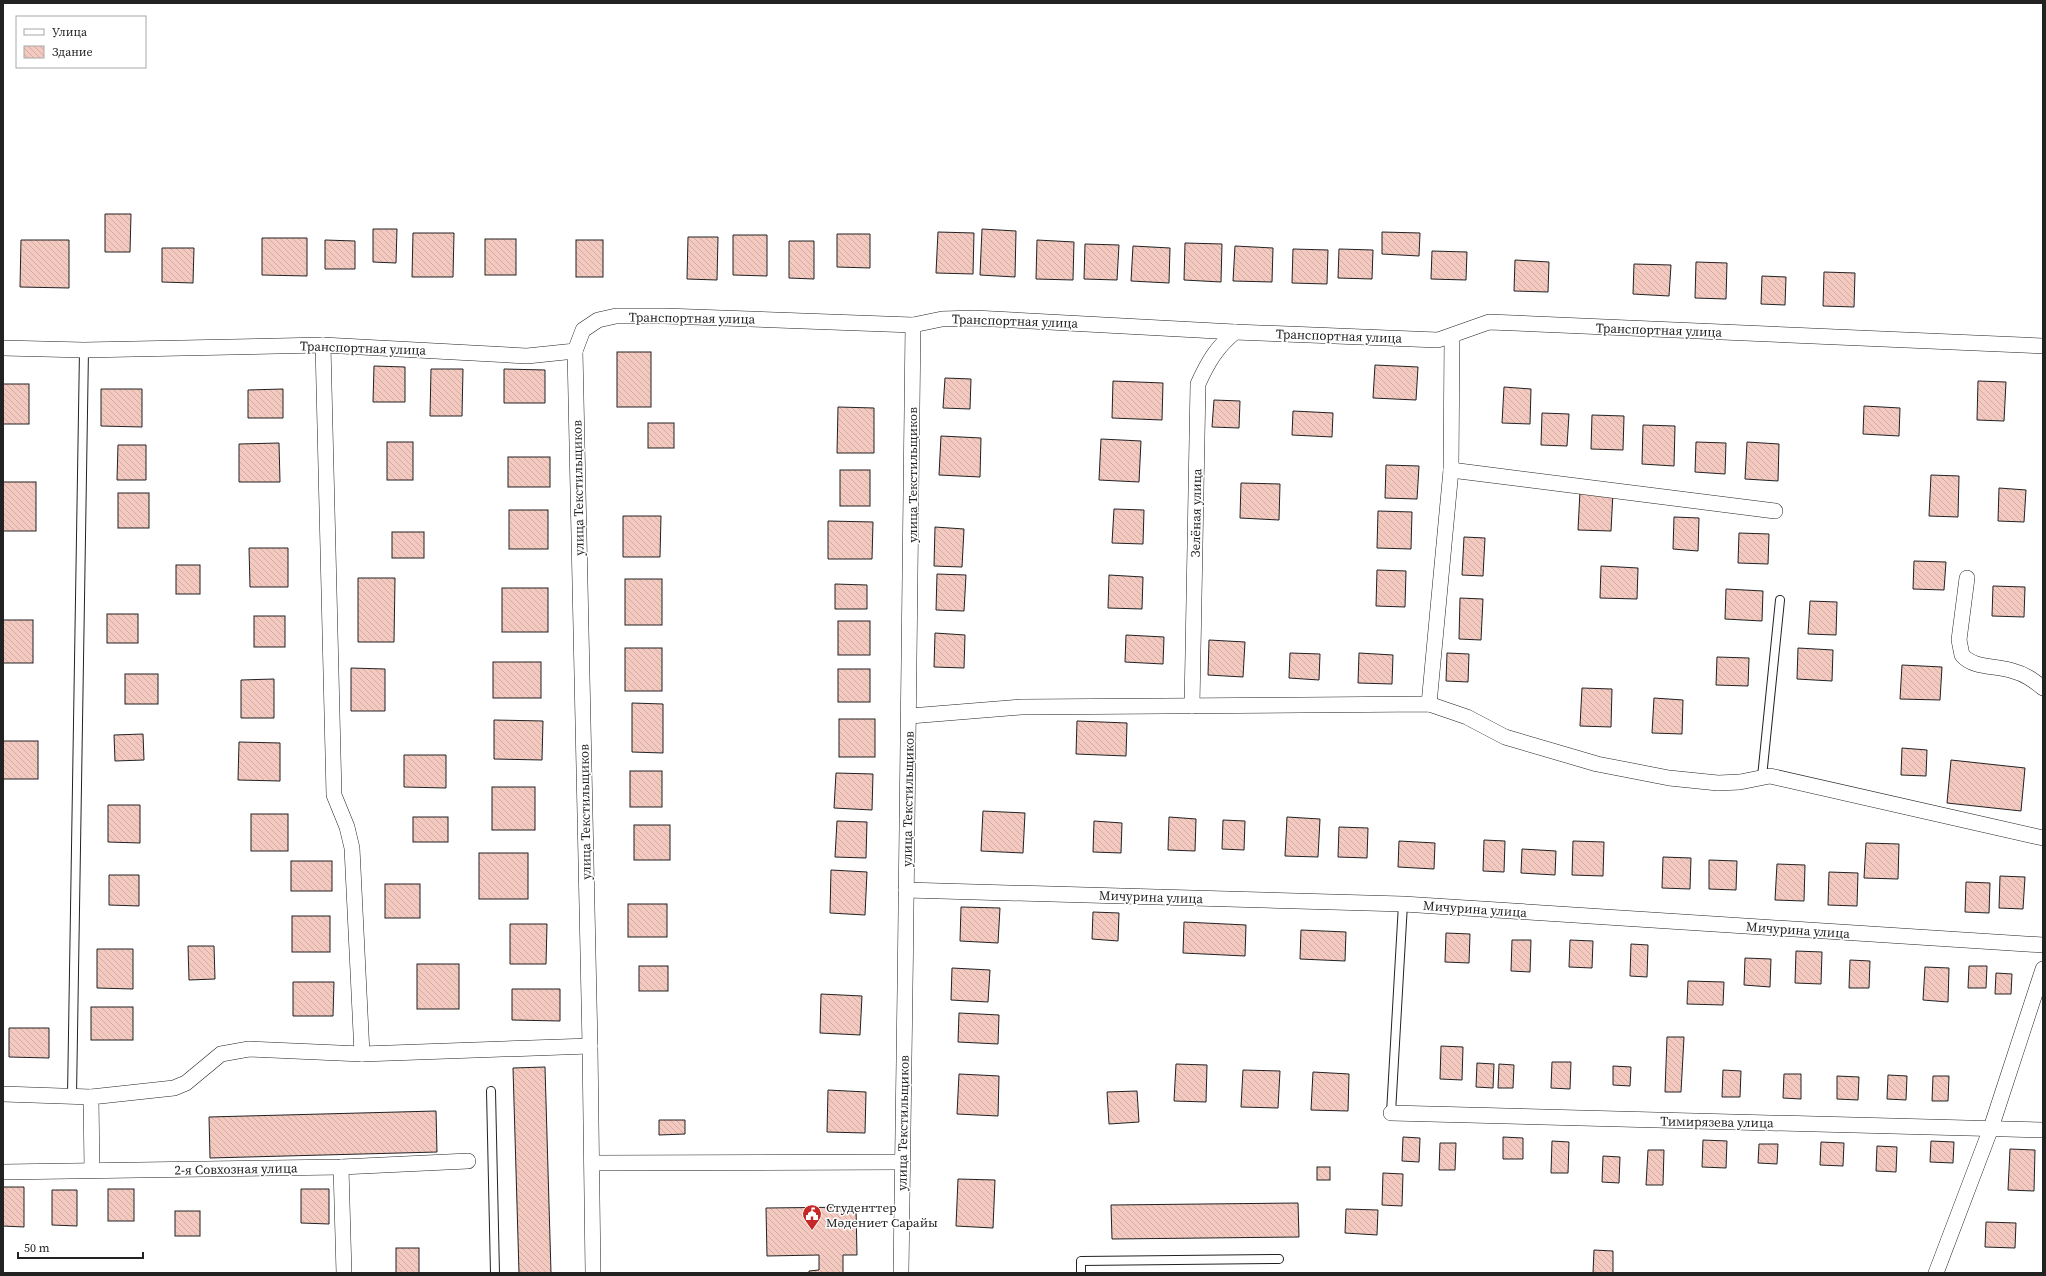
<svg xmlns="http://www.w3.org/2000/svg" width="2046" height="1276" font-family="'Source Serif 4',serif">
<defs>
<pattern id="building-back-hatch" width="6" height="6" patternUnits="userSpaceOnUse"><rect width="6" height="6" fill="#f3c9c0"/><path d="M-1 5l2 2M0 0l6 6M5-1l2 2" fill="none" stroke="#d0aca5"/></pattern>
</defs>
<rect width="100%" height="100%" fill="#fff"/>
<g fill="url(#building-back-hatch)" stroke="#222">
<path d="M 105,214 L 131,214 L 130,252 L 105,252 Z"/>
<path d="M 373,229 L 397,229 L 396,263 L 373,262 Z"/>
<path d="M 982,229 L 1016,231 L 1015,277 L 980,275 Z"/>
<path d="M 938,232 L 974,233 L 973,274 L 936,273 Z"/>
<path d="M 1382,232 L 1420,233 L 1419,256 L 1382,254 Z"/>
<path d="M 413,233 L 454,233 L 453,277 L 412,277 Z"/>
<path d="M 837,234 L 870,234 L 870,268 L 837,267 Z"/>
<path d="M 733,235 L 767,235 L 767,276 L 733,275 Z"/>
<path d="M 688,237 L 718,237 L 717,280 L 687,279 Z"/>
<path d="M 262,238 L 307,238 L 307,276 L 262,275 Z"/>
<rect x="485" y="239" width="31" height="36"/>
<path d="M 21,240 L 69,240 L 69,288 L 20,287 Z"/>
<path d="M 325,240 L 355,241 L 355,269 L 325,269 Z"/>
<rect x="576" y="240" width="27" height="37"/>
<path d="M 1037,240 L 1074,242 L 1073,280 L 1036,279 Z"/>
<path d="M 789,241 L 814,241 L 814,279 L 789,278 Z"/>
<path d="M 1185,243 L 1222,244 L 1221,282 L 1184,280 Z"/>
<path d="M 1085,244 L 1119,245 L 1117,280 L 1084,279 Z"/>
<path d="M 1133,246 L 1170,248 L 1169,283 L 1131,281 Z"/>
<path d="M 1235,246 L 1273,248 L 1272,282 L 1233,281 Z"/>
<path d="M 162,248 L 194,248 L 193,283 L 162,282 Z"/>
<path d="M 1293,249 L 1328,250 L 1327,284 L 1292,283 Z"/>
<path d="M 1339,249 L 1373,250 L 1372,279 L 1338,278 Z"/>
<path d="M 1432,251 L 1467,252 L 1466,280 L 1431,279 Z"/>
<path d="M 1515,260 L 1549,262 L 1548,292 L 1514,291 Z"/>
<path d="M 1696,262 L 1727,263 L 1726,299 L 1695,298 Z"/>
<path d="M 1634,264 L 1671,265 L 1669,296 L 1633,294 Z"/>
<path d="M 1824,272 L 1855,273 L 1854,307 L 1823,306 Z"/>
<path d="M 1762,276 L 1786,277 L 1785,305 L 1761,304 Z"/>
<rect x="617" y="352" width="34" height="55"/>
<path d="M 1375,365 L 1418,367 L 1416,400 L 1373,398 Z"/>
<path d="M 374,366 L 405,367 L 405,402 L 373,402 Z"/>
<path d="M 431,369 L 463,369 L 462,416 L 430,416 Z"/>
<path d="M 504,369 L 545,370 L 545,403 L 504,403 Z"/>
<path d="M 945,378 L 971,379 L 970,409 L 943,408 Z"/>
<path d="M 1113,381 L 1163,383 L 1162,420 L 1112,418 Z"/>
<path d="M 1978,381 L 2006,382 L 2004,421 L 1977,420 Z"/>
<rect x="3" y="384" width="26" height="40"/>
<path d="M 1504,387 L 1531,389 L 1530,424 L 1502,423 Z"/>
<path d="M 101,389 L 142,389 L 142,427 L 101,426 Z"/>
<path d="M 283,389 L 283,418 L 248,418 L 248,390 Z"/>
<path d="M 1214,400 L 1240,401 L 1239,428 L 1212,427 Z"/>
<path d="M 1864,406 L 1900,408 L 1899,436 L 1863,434 Z"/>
<path d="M 838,407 L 874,408 L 874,453 L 837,453 Z"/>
<path d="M 1293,411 L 1333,413 L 1332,437 L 1292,435 Z"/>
<path d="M 1542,413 L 1569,414 L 1567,446 L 1541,445 Z"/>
<path d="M 1592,415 L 1624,416 L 1623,450 L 1591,449 Z"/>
<rect x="648" y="423" width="26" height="25"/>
<path d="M 1643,425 L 1675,426 L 1674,466 L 1642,464 Z"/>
<path d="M 941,436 L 981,438 L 980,477 L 939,475 Z"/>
<path d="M 1101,439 L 1141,441 L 1139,482 L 1099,480 Z"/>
<rect x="387" y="442" width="26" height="38"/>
<path d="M 1696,442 L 1726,443 L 1725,474 L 1695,472 Z"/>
<path d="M 1747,442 L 1779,444 L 1778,481 L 1745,479 Z"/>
<path d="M 279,443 L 280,482 L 239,482 L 239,444 Z"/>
<path d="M 118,445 L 146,445 L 146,480 L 117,480 Z"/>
<rect x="508" y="457" width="42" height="30"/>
<path d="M 1386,465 L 1419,466 L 1417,499 L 1385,498 Z"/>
<rect x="840" y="470" width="30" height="36"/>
<path d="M 1931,475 L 1959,476 L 1958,517 L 1929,516 Z"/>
<rect x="3" y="482" width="33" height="49"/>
<path d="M 1241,483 L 1280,484 L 1279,520 L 1240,518 Z"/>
<path d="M 1999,488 L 2026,490 L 2024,522 L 1998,521 Z"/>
<path d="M 1580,491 L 1613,492 L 1611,531 L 1578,530 Z"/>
<rect x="118" y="493" width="31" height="35"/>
<path d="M 1114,509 L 1144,510 L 1143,544 L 1112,543 Z"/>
<rect x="509" y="510" width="39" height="39"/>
<path d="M 1378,511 L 1412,512 L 1411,549 L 1377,548 Z"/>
<path d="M 623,516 L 661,516 L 660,557 L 623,557 Z"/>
<path d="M 1674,517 L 1699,518 L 1698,551 L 1673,549 Z"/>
<path d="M 828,521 L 873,522 L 872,559 L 828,559 Z"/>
<path d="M 935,527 L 964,529 L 962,567 L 934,566 Z"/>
<rect x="392" y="532" width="32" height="26"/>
<path d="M 1739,533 L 1769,534 L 1768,564 L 1738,563 Z"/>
<path d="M 1464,537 L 1485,538 L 1483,576 L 1462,575 Z"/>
<path d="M 249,548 L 288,548 L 288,587 L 250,587 Z"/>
<path d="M 1914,561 L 1946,562 L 1944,590 L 1913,589 Z"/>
<rect x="176" y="565" width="24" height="29"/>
<path d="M 1601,566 L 1638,568 L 1637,599 L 1600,598 Z"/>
<path d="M 1377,570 L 1406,571 L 1405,607 L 1376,606 Z"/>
<path d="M 937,574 L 966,575 L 964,611 L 936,610 Z"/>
<path d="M 1109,575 L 1143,577 L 1142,609 L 1108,608 Z"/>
<path d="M 358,578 L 395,578 L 394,642 L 358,642 Z"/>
<rect x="625" y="579" width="37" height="46"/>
<path d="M 835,584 L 867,585 L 867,609 L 835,609 Z"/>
<path d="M 1993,586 L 2025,587 L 2024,617 L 1992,616 Z"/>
<rect x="502" y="588" width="46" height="44"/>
<path d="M 1726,589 L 1763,591 L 1762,621 L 1725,619 Z"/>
<path d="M 1460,598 L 1483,599 L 1481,640 L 1459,639 Z"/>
<path d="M 1810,601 L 1837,602 L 1836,635 L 1808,634 Z"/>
<rect x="107" y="614" width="31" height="29"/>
<rect x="254" y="616" width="31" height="31"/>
<rect x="3" y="620" width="30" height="43"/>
<rect x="838" y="621" width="32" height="34"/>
<path d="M 935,633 L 965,635 L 964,668 L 934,667 Z"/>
<path d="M 1126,635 L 1164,637 L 1163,664 L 1125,662 Z"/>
<path d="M 1209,640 L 1245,642 L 1243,677 L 1208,675 Z"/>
<rect x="625" y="648" width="37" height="43"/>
<path d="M 1798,648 L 1833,650 L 1832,681 L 1797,679 Z"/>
<path d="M 1290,653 L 1320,654 L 1319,680 L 1289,678 Z"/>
<path d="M 1359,653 L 1393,655 L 1392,684 L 1358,683 Z"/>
<path d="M 1447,653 L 1469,654 L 1468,682 L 1446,681 Z"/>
<path d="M 1717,657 L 1749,658 L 1748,686 L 1716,685 Z"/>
<rect x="493" y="662" width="48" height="36"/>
<path d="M 1902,665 L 1942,667 L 1940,700 L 1900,699 Z"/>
<path d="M 351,668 L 385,669 L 385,711 L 351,711 Z"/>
<rect x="838" y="669" width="32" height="33"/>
<rect x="125" y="674" width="33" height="30"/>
<path d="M 274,679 L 274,718 L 241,718 L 241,680 Z"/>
<path d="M 1582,688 L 1612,689 L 1611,727 L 1580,726 Z"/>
<path d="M 1654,698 L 1683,700 L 1682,734 L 1652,733 Z"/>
<path d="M 632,703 L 663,704 L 663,753 L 632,752 Z"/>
<rect x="839" y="719" width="36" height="38"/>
<path d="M 494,720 L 543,721 L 542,760 L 494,759 Z"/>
<path d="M 1077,721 L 1127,723 L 1126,756 L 1076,754 Z"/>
<path d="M 143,734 L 144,760 L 115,761 L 114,735 Z"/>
<rect x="3" y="741" width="35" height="38"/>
<path d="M 239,742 L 280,743 L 280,781 L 238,780 Z"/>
<path d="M 1902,748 L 1927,750 L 1926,776 L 1901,775 Z"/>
<path d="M 404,755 L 446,755 L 446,788 L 404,787 Z"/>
<path d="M 1951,760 L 2025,768 L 2021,811 L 1947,803 Z"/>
<rect x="630" y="771" width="32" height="36"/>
<path d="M 836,773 L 873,774 L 872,810 L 834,808 Z"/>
<rect x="492" y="787" width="43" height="43"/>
<path d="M 108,805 L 140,805 L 140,843 L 108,842 Z"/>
<path d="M 983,811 L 1025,813 L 1023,853 L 981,851 Z"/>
<rect x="251" y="814" width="37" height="37"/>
<rect x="413" y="817" width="35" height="25"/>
<path d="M 1169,817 L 1196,819 L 1195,851 L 1168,850 Z"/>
<path d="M 1287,817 L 1320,819 L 1318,857 L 1285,856 Z"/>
<path d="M 1223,820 L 1245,821 L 1244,850 L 1222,849 Z"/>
<path d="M 837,821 L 867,822 L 866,858 L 835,857 Z"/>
<path d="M 1094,821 L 1122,823 L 1121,853 L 1093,852 Z"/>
<rect x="634" y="825" width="36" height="35"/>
<path d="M 1339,827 L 1368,828 L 1367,858 L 1338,857 Z"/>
<path d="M 1484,840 L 1505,841 L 1504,872 L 1483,871 Z"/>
<path d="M 1399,841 L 1435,843 L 1434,869 L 1398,867 Z"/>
<path d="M 1573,841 L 1604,842 L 1603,876 L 1572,875 Z"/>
<path d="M 1866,843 L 1899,844 L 1898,879 L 1864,878 Z"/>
<path d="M 1522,849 L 1556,851 L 1555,875 L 1521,873 Z"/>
<rect x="479" y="853" width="49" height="46"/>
<path d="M 1663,857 L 1691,858 L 1690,889 L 1662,888 Z"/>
<path d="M 1709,860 L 1737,861 L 1736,890 L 1709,889 Z"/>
<rect x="291" y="861" width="41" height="30"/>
<path d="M 1777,864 L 1805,865 L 1804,901 L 1775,900 Z"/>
<path d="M 831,870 L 867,872 L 865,915 L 830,913 Z"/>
<path d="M 1829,872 L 1858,873 L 1857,906 L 1828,905 Z"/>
<path d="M 109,875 L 139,875 L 139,906 L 109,905 Z"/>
<path d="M 2000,876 L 2025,877 L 2023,909 L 1999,908 Z"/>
<path d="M 1966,882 L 1990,883 L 1989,913 L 1965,912 Z"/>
<rect x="385" y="884" width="35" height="34"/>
<rect x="628" y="904" width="39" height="33"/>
<path d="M 961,907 L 1000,908 L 998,943 L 960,941 Z"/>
<path d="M 1093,912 L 1119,913 L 1118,941 L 1092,939 Z"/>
<rect x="292" y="916" width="38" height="36"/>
<path d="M 1184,922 L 1246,925 L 1245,956 L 1183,953 Z"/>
<path d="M 510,924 L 547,924 L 546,964 L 510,964 Z"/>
<path d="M 1301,930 L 1346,932 L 1345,961 L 1300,959 Z"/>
<path d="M 1446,933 L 1470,934 L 1469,963 L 1445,962 Z"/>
<path d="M 1512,940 L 1531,940 L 1530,972 L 1511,971 Z"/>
<path d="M 1570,940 L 1593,941 L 1592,968 L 1569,967 Z"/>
<path d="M 1631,944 L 1648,945 L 1647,977 L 1630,976 Z"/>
<path d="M 188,946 L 214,946 L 215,979 L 189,980 Z"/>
<path d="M 97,949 L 133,949 L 133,989 L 97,988 Z"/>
<path d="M 1796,951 L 1822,952 L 1821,984 L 1795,983 Z"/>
<path d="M 1745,958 L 1771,959 L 1770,987 L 1744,985 Z"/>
<path d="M 1850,960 L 1870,961 L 1869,988 L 1849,988 Z"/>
<rect x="417" y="964" width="42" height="45"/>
<rect x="639" y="966" width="29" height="25"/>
<path d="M 1969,966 L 1987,966 L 1986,988 L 1968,988 Z"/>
<path d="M 1925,967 L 1949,968 L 1948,1002 L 1923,1000 Z"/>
<path d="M 952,968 L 990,970 L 988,1002 L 951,1000 Z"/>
<path d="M 1996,973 L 2012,974 L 2011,994 L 1995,994 Z"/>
<path d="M 1688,981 L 1724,982 L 1723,1005 L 1687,1004 Z"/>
<path d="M 293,982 L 334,982 L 333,1016 L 293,1016 Z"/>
<path d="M 512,989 L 560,989 L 560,1021 L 512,1020 Z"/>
<path d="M 821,994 L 862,996 L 860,1035 L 820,1033 Z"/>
<rect x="91" y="1007" width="42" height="33"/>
<path d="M 959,1013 L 999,1015 L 998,1044 L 958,1042 Z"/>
<path d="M 9,1028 L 49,1028 L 49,1058 L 9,1057 Z"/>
<path d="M 1667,1037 L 1684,1037 L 1681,1092 L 1665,1092 Z"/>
<path d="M 1441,1046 L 1463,1047 L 1462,1080 L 1440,1079 Z"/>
<path d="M 1552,1062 L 1571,1062 L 1570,1089 L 1551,1088 Z"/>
<path d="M 1477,1063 L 1494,1064 L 1493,1088 L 1476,1087 Z"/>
<path d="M 1176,1064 L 1207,1065 L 1206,1102 L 1174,1101 Z"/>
<path d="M 1499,1064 L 1514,1065 L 1513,1088 L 1498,1088 Z"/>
<path d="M 1613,1066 L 1631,1067 L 1630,1086 L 1613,1085 Z"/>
<path d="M 545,1067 L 551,1273 L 519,1273 L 513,1068 Z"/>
<path d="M 1243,1070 L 1280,1071 L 1278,1108 L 1241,1107 Z"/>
<path d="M 1723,1070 L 1741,1071 L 1740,1097 L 1722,1097 Z"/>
<path d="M 1313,1072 L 1349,1074 L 1348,1111 L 1311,1110 Z"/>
<path d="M 959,1074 L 999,1076 L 998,1116 L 957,1114 Z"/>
<path d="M 1784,1074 L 1801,1074 L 1801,1099 L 1783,1098 Z"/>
<path d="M 1888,1075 L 1907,1076 L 1906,1100 L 1887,1099 Z"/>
<path d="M 1837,1076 L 1859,1077 L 1858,1100 L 1837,1099 Z"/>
<path d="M 1933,1076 L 1949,1076 L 1948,1101 L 1932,1101 Z"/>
<path d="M 828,1090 L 866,1092 L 865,1133 L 827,1132 Z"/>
<path d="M 1137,1091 L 1139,1122 L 1109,1124 L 1107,1092 Z"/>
<path d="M 436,1111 L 437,1152 L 210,1158 L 209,1117 Z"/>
<path d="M 659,1120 L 685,1120 L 685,1134 L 659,1135 Z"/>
<path d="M 1403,1137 L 1420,1138 L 1419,1162 L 1402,1161 Z"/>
<path d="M 1503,1137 L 1523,1138 L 1523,1159 L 1503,1159 Z"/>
<path d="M 1703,1140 L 1727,1141 L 1726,1168 L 1702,1167 Z"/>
<path d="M 1552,1141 L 1569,1142 L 1568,1173 L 1551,1173 Z"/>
<path d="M 1931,1141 L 1954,1142 L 1953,1163 L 1930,1162 Z"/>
<path d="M 1821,1142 L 1844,1143 L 1843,1166 L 1820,1165 Z"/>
<path d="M 1440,1143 L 1456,1143 L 1455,1170 L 1439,1170 Z"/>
<path d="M 1759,1144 L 1778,1144 L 1777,1164 L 1758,1163 Z"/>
<path d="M 1877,1146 L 1897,1147 L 1896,1172 L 1876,1171 Z"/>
<path d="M 2010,1149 L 2035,1150 L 2034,1191 L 2008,1190 Z"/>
<path d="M 1648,1150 L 1664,1150 L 1663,1185 L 1646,1185 Z"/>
<path d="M 1603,1156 L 1620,1157 L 1619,1183 L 1602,1182 Z"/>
<rect x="1317" y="1167" width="13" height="13"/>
<path d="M 1383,1173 L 1403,1174 L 1402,1206 L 1382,1205 Z"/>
<path d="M 958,1179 L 995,1180 L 993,1228 L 956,1226 Z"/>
<path d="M 3,1187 L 24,1187 L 24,1227 L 3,1226 Z"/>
<rect x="108" y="1189" width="26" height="32"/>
<path d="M 301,1189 L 329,1189 L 329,1224 L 301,1223 Z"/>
<path d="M 52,1190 L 77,1190 L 77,1226 L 52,1225 Z"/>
<path d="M 1298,1203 L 1299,1237 L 1112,1239 L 1111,1205 Z"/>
<path d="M 856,1207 L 857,1255 L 843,1255 L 843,1273 L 809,1273 L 809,1271 L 819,1270 L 819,1255 L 767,1256 L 766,1208 Z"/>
<path d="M 1346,1209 L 1378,1210 L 1377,1235 L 1345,1233 Z"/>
<rect x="175" y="1211" width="25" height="25"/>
<path d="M 1986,1222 L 2016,1223 L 2015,1248 L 1985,1247 Z"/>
<rect x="396" y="1248" width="23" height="25"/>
<path d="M 1594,1250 L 1613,1251 L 1613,1273 L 1593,1273 Z"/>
</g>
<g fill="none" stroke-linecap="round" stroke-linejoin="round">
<g stroke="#222" stroke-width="10">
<g id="service">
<path d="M 1762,777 L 1780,600"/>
<path d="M 491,1091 L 495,1273"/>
<path d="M 72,1096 L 84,350"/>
<path d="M 1391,1113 L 1403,904"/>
<path d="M 1081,1273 L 1081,1261 L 1279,1259"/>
</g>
</g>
<g stroke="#222" stroke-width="16">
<g id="minor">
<path d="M 3,348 L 84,350 L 323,345 L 527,356 L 575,351 L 583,330 L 598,320 L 616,316 L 665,316 L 913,325 L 942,319 L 974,318 L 1235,332 L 1438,340 L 1489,322 L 2043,346"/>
<path d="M 575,351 L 590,1046 L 593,1273"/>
<path d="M 1451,470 L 1775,511"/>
<path d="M 1967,578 L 1959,640 L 1962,655 C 1974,669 1996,665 2013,671 C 2025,674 2033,680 2043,688"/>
<path d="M 1429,704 L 1451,470 L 1452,336"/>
<path d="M 1192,706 L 1198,384 C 1208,362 1216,348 1235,332"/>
<path d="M 910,716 L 1021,707 L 1429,704 L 1467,717 L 1505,737 L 1597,764 L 1669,778 L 1718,783 L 1740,782 L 1770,776 L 2043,838"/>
<path d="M 906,890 L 1403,904 L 2043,945"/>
<path d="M 362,1054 L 590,1046"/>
<path d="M 3,1094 L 91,1097"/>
<path d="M 1391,1113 L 2043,1130"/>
<path d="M 592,1163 L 902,1162"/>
<path d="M 341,1167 L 344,1273"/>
<path d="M 92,1170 L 91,1097 L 174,1088 L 186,1083 L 221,1054 L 249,1049 L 362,1054 L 352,848 L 347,827 L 334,795 L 323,345"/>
<path d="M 3,1172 L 341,1167 L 468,1161"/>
<path d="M 901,1273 C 905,957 911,641 913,325"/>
<path d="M 1936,1273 L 1991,1128 L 2043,969"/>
</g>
</g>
<use href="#service" stroke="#fff" stroke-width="8"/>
<use href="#minor" stroke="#fff" stroke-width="15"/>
</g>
<defs>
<g id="civic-pin" transform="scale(1)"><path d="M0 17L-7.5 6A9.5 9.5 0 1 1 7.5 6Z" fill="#c62828" stroke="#fff"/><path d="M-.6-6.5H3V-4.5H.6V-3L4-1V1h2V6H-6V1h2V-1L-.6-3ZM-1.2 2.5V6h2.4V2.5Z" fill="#fff"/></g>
</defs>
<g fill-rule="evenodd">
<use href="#civic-pin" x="812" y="1214"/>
</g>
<g text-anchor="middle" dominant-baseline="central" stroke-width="3" stroke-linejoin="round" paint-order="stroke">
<g font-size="13" fill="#222" stroke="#fff">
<text transform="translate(692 318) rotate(1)">Транспортная улица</text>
<text transform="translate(1015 321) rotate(2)">Транспортная улица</text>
<text transform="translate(1659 330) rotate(2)">Транспортная улица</text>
<text transform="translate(1339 336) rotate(2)">Транспортная улица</text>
<text transform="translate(363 348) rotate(2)">Транспортная улица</text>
<text transform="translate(912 475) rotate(-90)">улица Текстильщиков</text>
<text transform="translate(578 488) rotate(-91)">улица Текстильщиков</text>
<text transform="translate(1196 513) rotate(-89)">Зелёная улица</text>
<text transform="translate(908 799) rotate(-89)">улица Текстильщиков</text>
<text transform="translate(585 812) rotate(-91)">улица Текстильщиков</text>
<text transform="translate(1151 897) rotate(2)">Мичурина улица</text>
<text transform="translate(1475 909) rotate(4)">Мичурина улица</text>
<text transform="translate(1798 930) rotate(4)">Мичурина улица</text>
<text transform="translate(1717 1122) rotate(1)">Тимирязева улица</text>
<text transform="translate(903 1123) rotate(-89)">улица Текстильщиков</text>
<text transform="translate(236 1169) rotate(-1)">2-я Совхозная улица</text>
</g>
<g font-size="13" fill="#222" stroke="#fff" text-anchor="start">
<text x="826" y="1207">Студенттер<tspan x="826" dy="15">Мәдениет Сарайы</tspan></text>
</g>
</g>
<rect width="2046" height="1276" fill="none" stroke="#222222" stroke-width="8"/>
<rect x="16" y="16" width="130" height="52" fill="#ffffff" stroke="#a7a7a7"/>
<rect x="24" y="29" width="20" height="6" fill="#ffffff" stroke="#a7a7a7"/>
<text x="52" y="36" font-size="12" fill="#222222">Улица</text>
<rect x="24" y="46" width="20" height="12" fill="url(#building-back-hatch)" stroke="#a7a7a7"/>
<text x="52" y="56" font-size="12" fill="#222222">Здание</text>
<path d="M18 1252v6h125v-6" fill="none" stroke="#222222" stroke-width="2"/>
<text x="24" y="1252" font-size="12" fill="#222222" stroke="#ffffff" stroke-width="3" paint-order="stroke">50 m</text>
</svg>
